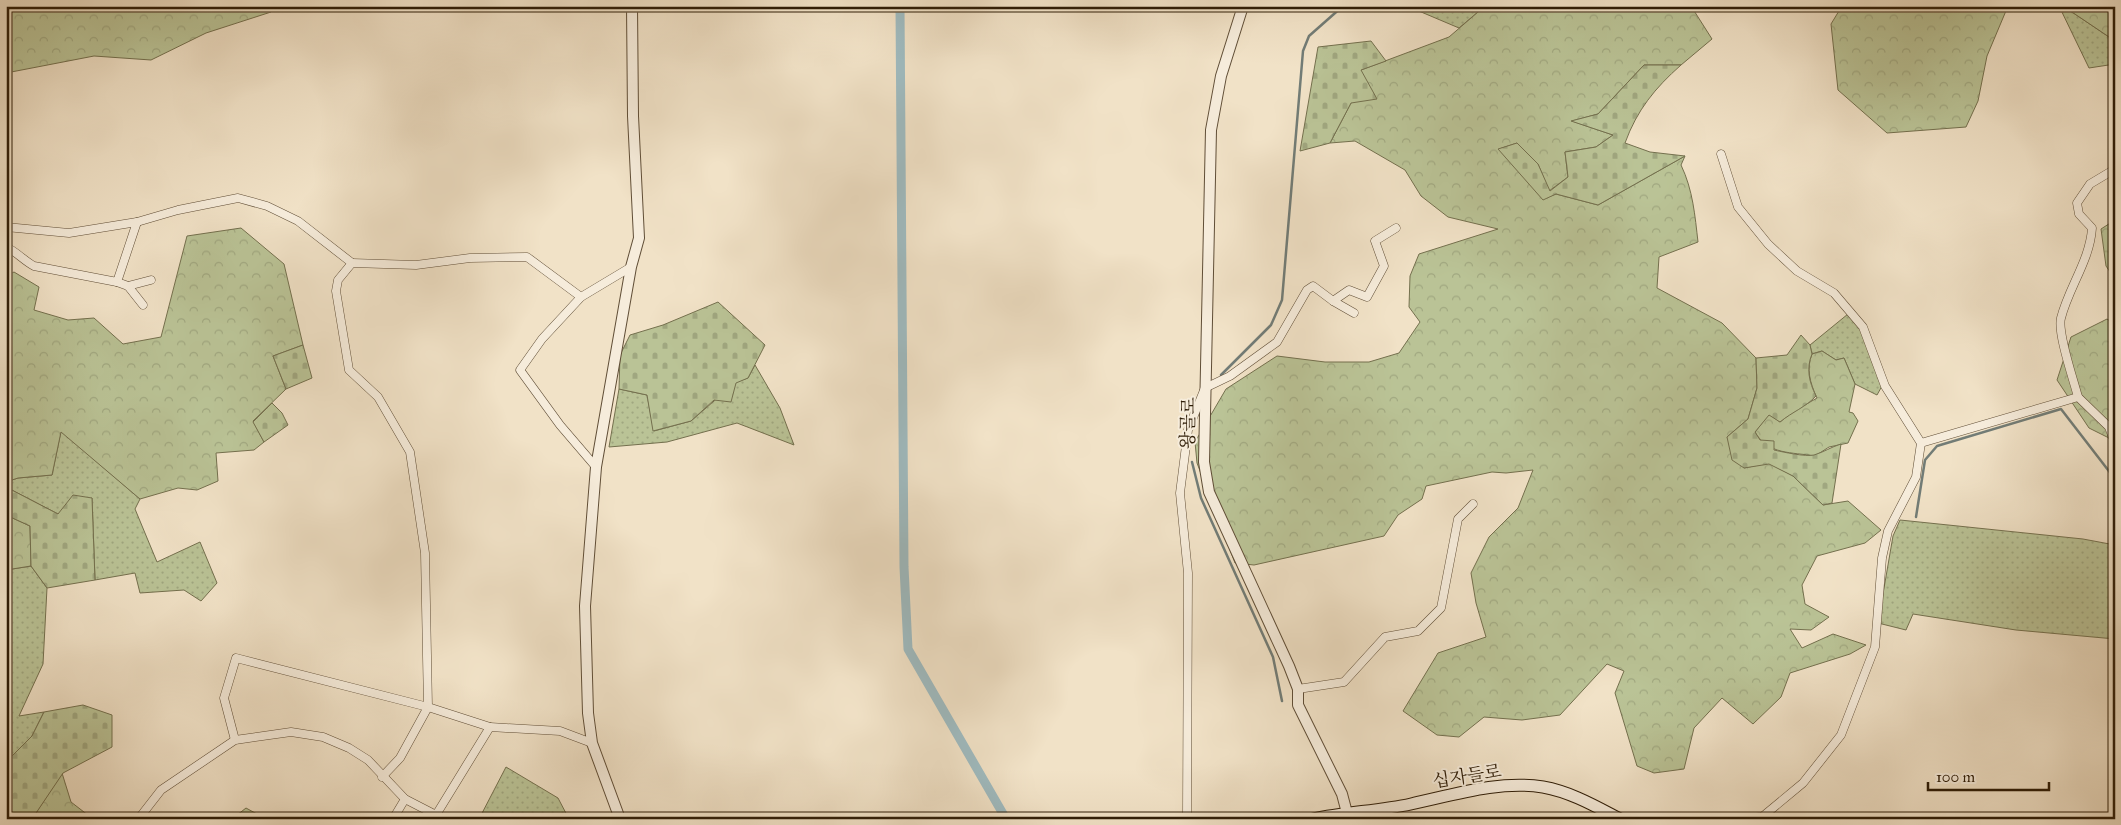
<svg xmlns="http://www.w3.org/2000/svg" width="2121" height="825" font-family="'IM FELL Great Primer','Noto Serif KR',serif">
<defs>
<pattern id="grass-dots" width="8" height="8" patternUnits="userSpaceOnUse" patternTransform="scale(1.25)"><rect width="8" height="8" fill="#bac396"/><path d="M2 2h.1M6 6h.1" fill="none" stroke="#a0a780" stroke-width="1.8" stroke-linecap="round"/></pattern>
<pattern id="forest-crowns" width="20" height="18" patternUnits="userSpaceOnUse" patternTransform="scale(1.25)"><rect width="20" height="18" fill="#bac396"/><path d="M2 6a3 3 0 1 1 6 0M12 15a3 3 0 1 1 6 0" fill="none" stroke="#a0a780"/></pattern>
<pattern id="cemetery-stones" width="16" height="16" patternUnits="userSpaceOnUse" patternTransform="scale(1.25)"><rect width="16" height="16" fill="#bac396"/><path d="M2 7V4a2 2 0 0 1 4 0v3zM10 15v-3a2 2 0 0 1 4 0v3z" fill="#a0a780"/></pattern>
</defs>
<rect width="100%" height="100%" fill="#f1e2c7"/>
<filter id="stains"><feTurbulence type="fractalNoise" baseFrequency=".004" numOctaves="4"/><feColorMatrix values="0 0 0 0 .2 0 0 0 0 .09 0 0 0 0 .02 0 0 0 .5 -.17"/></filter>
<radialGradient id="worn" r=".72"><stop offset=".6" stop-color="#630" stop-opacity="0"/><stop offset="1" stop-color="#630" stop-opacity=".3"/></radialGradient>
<g fill="url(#grass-dots)" stroke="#74704e">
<path d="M 1407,6 L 1485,6 L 1459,28 Z"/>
<path d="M 2059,6 L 2063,6 L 2115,41 L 2115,64 L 2089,68 Z"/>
<path d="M 1848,314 L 1860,328 L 1882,386 L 1877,395 L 1855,384 L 1844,358 L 1836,360 L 1822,351 L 1812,354 L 1810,345 Z"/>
<path d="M 755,365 L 780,408 L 794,445 L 737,423 L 667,442 L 609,447 L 619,389 L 647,395 L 654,431 L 691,421 L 736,382 L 748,378 Z"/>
<path d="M 61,431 L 140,499 L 135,509 L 157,562 L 200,542 L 217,583 L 201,601 L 184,590 L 140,593 L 135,573 L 95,580 L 92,498 L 58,514 L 6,487 L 6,482 L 18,478 L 52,475 Z"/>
<path d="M 1900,520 L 2083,539 L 2115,545 L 2115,639 L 2016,630 L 1913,614 L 1906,630 L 1878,623 L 1893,536 Z"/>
<path d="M 31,566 L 47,588 L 43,664 L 19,716 L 44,712 L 32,736 L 6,762 L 6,570 Z"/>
<path d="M 506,767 L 558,798 L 569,819 L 479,819 Z"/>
</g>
<g fill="url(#forest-crowns)" stroke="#74704e">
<path d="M 6,6 L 269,6 L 271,12 L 206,33 L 151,60 L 94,56 L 6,73 Z"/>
<path d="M 1485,6 L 1691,6 L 1712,39 L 1681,65 L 1644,65 L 1598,114 L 1572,121 L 1613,135 L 1596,147 L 1565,152 L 1568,177 L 1549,191 L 1538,164 L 1517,143 L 1499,149 L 1543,199 L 1556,194 L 1598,205 L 1685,156 L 1681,165 C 1693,190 1695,216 1698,242 L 1659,257 L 1657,288 L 1722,323 L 1756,358 L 1757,388 L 1748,419 L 1727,437 L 1744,468 L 1769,463 L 1793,476 L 1823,505 L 1848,501 L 1881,530 L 1865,543 L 1817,556 L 1802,585 L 1805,604 L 1829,617 L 1811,630 L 1790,629 L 1802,648 L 1833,634 L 1866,645 L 1850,654 L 1790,673 L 1781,697 L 1753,724 L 1722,698 L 1694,728 L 1684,769 L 1654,773 L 1637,766 L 1615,693 L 1624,671 L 1607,664 L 1560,715 L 1522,720 L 1484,717 L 1459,737 L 1437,735 L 1403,711 L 1438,653 L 1486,637 L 1476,603 L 1471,573 L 1489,537 L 1518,508 L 1533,470 L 1506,473 L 1492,472 L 1426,486 L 1422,499 L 1398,515 L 1384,536 L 1254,565 L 1235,563 L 1197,463 L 1195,442 L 1226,389 L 1277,356 L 1325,362 L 1369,362 L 1399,353 L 1420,322 L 1409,307 L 1410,276 L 1419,254 L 1498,229 L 1448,217 L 1421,196 L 1405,170 L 1355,141 L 1330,143 L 1351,103 L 1361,70 L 1449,37 Z"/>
<path d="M 1842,6 L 2008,6 L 1987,56 L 1978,101 L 1966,127 L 1887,133 L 1838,90 L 1831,24 Z"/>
<path d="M 2063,6 L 2115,6 L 2115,41 Z"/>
<path d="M 2115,220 L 2115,279 L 2106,266 L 2101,229 Z"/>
<path d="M 241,228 L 284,264 L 303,345 L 273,356 L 286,389 L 253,421 L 264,442 L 254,450 L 216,453 L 218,481 L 197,490 L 178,488 L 140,499 L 61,432 L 52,475 L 18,478 L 6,482 L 6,276 L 14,272 L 39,287 L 34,310 L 68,320 L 94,318 L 123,344 L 161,337 L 187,236 Z"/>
<path d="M 2107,319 L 2115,324 L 2115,441 L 2089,428 L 2057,380 L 2071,337 Z"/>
<path d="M 1822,351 L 1836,360 L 1844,358 L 1855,384 L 1849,412 L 1853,413 L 1858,421 L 1848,443 L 1829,447 L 1815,456 C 1792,452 1768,455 1755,432 L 1769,414 L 1780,422 L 1791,413 L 1817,398 C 1810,383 1806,369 1812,354 Z"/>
<path d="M 6,515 L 30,526 L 31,566 L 6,570 Z"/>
<path d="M 62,773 L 71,802 L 93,819 L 32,819 Z"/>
<path d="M 246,808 L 266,819 L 232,819 Z"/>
</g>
<g fill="url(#cemetery-stones)" stroke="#74704e">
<path d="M 1371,41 L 1386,61 L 1361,70 L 1377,99 L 1351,103 L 1330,143 L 1300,151 L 1318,47 Z"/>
<path d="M 1644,65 L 1681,65 C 1655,88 1637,110 1625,143 L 1650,152 L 1685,156 L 1598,205 L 1556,194 L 1543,200 L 1498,149 L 1517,143 L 1538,164 L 1550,191 L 1568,177 L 1565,152 L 1596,147 L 1613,135 L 1571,121 L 1598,114 Z"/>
<path d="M 718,302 L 765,345 L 748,378 L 736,383 L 731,402 L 714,400 L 691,421 L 653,431 L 647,395 L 619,389 L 620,355 L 630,335 L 663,325 Z"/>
<path d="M 1801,335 L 1810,345 L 1812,354 C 1806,368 1809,382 1816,396 C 1806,407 1792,412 1780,422 L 1769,415 L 1755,432 L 1760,440 L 1774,441 L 1774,450 C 1783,452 1805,457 1814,455 C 1824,452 1831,447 1841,444 L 1832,503 L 1823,505 L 1793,476 L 1769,464 L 1744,468 L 1732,460 L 1727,437 L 1748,419 L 1757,388 L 1756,358 L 1787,355 Z"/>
<path d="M 303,345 L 312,378 L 286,389 L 273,356 Z"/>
<path d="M 272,403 L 282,413 L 288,425 L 264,442 L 253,422 Z"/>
<path d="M 6,487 L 58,514 L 73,495 L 92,498 L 95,580 L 47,588 L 31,566 L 30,526 L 6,515 Z"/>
<path d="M 83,705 L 112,715 L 112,747 L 63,773 L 32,819 L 6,819 L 6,762 L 32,736 L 44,712 Z"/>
</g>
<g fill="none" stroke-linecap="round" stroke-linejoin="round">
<g stroke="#727c76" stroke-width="2.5">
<path d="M 1221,375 L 1271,325 L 1282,300 L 1303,51 L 1309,36 L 1343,6"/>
<path d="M 1192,462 L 1201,498 L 1273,657 L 1282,701"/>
<path d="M 1916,517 L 1925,460 L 1937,446 L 2061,409 L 2115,479"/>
</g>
<path stroke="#9fbbc0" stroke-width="9" d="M 900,6 L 904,567 L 908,649 L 1006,819"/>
<g stroke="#604e37" stroke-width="9">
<g id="minor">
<path d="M 1721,154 L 1738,207 L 1768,244 L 1797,271 L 1834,293 L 1863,327 L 1885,386 L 1921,443 L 1916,477 L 1888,531 L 1882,558 L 1875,647 L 1841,735 L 1803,783 L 1762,817 L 1739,819"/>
<path d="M 6,227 L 69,233 L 137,222 L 178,210 L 238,198 L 267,206 L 298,221 L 352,263"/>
<path d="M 6,247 C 17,252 23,260 34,266 L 117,282 L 137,222"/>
<path d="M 117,282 L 128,286 L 143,305"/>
<path d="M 128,286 L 151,280"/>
<path d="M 1333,301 L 1354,313"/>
<path d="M 2078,397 C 2074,381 2057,333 2061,318 C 2069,287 2090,260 2092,228 L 2079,214 L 2077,203 L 2090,184 L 2115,169"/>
<path d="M 1921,443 L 2078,397 L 2109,427 L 2115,443"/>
<path d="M 596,467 L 560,425 L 520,370 L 542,339 L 581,297 L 631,267"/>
<path d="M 1298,689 L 1344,682 L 1385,637 L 1418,631 L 1441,608 L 1458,519 L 1473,504"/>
<path d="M 490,727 L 428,707 L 425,553 L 410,452 L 378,397 L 349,370 L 336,291 L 338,280 L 352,263 L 416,265 L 470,258 L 527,257 L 581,297"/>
<path d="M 235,740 L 224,698 L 236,658 L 428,707 L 400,758 L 382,777"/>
<path d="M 140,817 L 161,790 L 235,740 L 291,732 L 323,737 L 349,748 L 368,760 L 405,799"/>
<path d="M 393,819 L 405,799 L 436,815 L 490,727 L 560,731 L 592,743"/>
<path d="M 1187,819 L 1188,573 L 1180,493 L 1188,430 L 1205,388 L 1230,376 L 1277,342 L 1307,290 L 1313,286 L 1333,301 L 1349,290 L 1367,297 L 1384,266 L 1375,241 L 1396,228"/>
</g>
</g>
<g stroke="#604e37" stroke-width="12">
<g id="tertiary">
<path d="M 1243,6 L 1221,76 L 1211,130 L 1204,462 L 1209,492 L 1289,666 L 1298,689 L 1298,705 L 1342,794 L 1347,813"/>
<path d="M 620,819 L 592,743 L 588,713 L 585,606 L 596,467 L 631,267 L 639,238 L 633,116 L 632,6"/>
</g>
</g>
<g stroke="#2f1d07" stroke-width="13">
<path id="secondary" d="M 1313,819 C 1346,812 1379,811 1411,804 C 1453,795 1499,780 1543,787 C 1571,792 1595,806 1620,819"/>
</g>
<use href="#minor" stroke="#f6ecdb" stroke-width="8"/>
<use href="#tertiary" stroke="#f6ecdb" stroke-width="10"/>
<use href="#secondary" stroke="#f6ecdb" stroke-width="11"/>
</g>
<g text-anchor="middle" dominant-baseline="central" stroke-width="4" stroke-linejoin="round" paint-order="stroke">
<g font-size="18" fill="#2f1d07" stroke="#f6ecdb">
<text transform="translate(1188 423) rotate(-89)">왕골로</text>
<text transform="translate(1467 776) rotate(-9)">십자들로</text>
</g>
</g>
<rect width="2121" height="825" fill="none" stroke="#f1e2c7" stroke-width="25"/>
<rect x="8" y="8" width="2106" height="810" fill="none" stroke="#2f1d07" stroke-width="2.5"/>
<rect x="12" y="12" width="2096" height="800" fill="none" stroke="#2f1d07"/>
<path d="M1928 782v8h121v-8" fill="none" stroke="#2f1d07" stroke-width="2.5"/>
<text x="1936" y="782" font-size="15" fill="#2f1d07" stroke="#f6ecdb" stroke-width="4" paint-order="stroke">100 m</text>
<rect width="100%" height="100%" filter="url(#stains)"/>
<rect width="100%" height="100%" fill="url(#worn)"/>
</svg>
